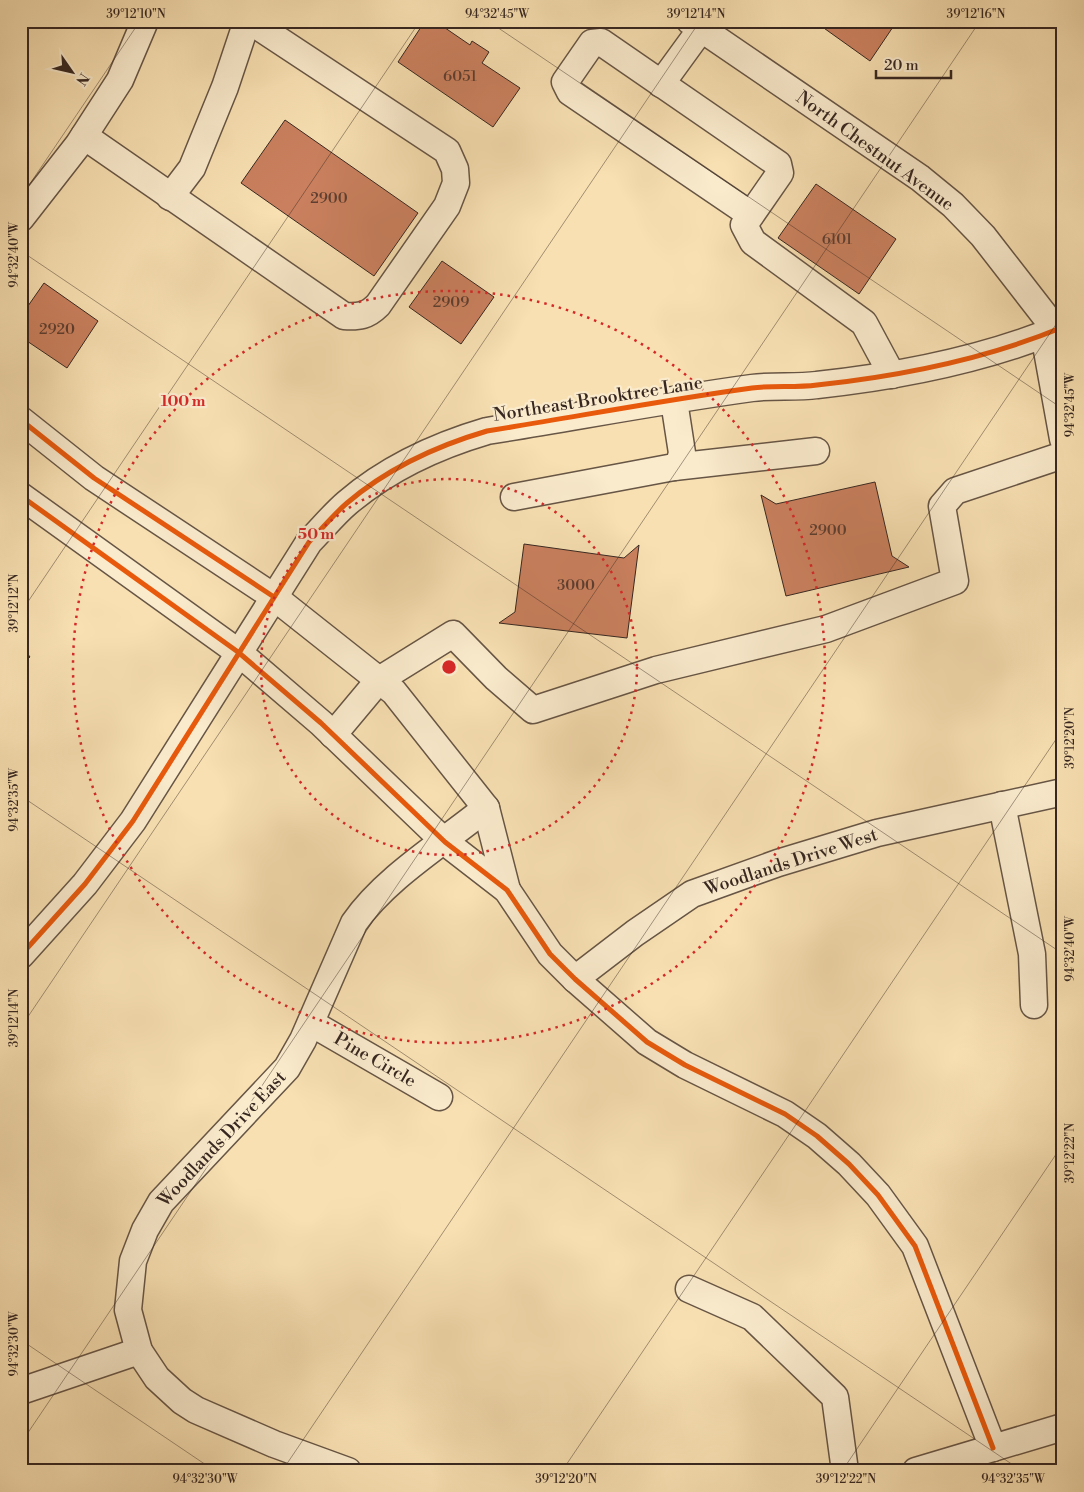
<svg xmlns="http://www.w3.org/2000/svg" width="1084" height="1492" font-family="'Libre Bodoni',serif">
<rect width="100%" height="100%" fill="#f8e0b2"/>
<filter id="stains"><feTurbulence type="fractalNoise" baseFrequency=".004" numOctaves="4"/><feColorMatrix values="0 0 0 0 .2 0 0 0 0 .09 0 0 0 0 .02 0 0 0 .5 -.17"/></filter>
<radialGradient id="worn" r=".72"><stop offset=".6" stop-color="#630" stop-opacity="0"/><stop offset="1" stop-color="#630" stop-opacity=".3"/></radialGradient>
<g fill="#ca805e" stroke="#372721">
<path d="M 425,21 L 435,21 L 470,45 L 472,41 L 489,52 L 482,63 L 520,88 L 493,127 L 398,62 Z"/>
<path d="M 814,21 L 897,21 L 870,61 Z"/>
<path d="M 285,120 L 418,213 L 374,276 L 241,183 Z"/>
<path d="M 816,184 L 896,239 L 859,294 L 778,238 Z"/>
<path d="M 442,261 L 494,297 L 461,344 L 409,307 Z"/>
<path d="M 44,283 L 98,321 L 67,368 L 21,337 L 21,316 Z"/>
<path d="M 875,482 L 892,556 L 909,567 L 786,596 L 761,495 L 776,504 Z"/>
<path d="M 524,544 L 624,558 L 639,545 L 627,638 L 499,623 L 515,612 Z"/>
<path d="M 21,645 L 30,657 L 21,664 Z"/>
</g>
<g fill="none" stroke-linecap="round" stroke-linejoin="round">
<g stroke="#675545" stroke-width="29">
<g id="minor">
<path d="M 690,21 L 920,178 L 953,205 L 983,236 L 1056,330"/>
<path d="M 661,84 L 701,29"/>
<path d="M 84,136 L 344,316 C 359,317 367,316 378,305 L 447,206 L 456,183 L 455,169 L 447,151 L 250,21"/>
<path d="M 170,197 L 192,168 L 225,87 L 247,21"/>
<path d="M 751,215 L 570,92 L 565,82 L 592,43 L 601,42 L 778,164 L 780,173 L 744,225 L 753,242 L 864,323 L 892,375"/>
<path d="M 21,218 L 78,145 L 120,80 L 145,21"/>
<path d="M 1044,334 L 1063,439"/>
<path d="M 21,420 L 94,478 L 274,597 L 394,692 L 486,808 L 507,890"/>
<path d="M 674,467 L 816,451"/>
<path d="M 21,496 L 238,652 L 321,723 L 445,842 L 507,890 L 550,954 L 575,979 L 647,1042 L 685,1065 L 785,1114 L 817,1136 L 849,1164 L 878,1195 L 915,1246 L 993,1448"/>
<path d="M 514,497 L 674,467 L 679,464 L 682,453 L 674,401"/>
<path d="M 333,735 L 379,680 L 453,634 L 496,678 L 533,710 L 656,670 L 826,629 L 955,581 L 942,506 L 955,491 L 1063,455"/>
<path d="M 1002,805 L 1032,954 L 1034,1005"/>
<path d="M 21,955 L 85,884 L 133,821 L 309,542 C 322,529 333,515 347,503 C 388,468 436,446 487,431 C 575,417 664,400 752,388 C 774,385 795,388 817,385 C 901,376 984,360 1063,327"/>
<path d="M 575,979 L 635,933 L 692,894 L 778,863 L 877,833 L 1063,792"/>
<path d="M 311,1023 L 439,1097"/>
<path d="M 689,1289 L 752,1317 L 835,1397 L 845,1471"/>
<path d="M 21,1391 L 139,1351"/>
<path d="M 348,1471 L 274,1444 L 196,1410 L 182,1401 L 157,1378 L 139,1351 L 128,1310 L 133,1261 L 145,1230 L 161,1202 L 287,1068 L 303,1040 L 354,923 C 385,878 443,843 486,808"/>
<path d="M 916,1471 L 1063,1427"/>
</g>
</g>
<use href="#minor" stroke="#faebcd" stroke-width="26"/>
<g stroke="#faebcd" stroke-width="8">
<g id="cycleway">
<path d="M 21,420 L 94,478 L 274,597"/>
<path d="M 21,496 L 238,652 L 321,723 L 445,842 L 507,890 L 550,954 L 575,979 L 647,1042 L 685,1065 L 785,1114 L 817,1136 L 849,1164 L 878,1195 L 915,1246 L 993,1448"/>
<path d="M 21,955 L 85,884 L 133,821 L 309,542 C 322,529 333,515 347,503 C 388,468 436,446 487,431 C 575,417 664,400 752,388 C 774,385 795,388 817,385 C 901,376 984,360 1063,327"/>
</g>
</g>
<use href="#cycleway" stroke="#e8590c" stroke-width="5"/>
</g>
<path fill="none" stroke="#372721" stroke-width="1" stroke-opacity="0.45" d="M 488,21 L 1063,409M 21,197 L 140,21M 21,251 L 1063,954M 21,612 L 420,21M 21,796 L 1022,1471M 21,1027 L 700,21M 21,1340 L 215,1471M 21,1443 L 980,21M 282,1471 L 1063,314M 562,1471 L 1063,729M 842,1471 L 1063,1144"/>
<g fill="none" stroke="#d62828" stroke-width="2.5" stroke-dasharray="2.5 5">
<circle cx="449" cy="667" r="188"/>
<circle cx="449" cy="667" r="376"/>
</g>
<g text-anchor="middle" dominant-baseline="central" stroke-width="4.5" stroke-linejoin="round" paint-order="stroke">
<g font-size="15" fill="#5c3d30">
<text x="460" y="76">6051</text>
<text x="329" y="198">2900</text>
<text x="837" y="239">6101</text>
<text x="451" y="302">2909</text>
<text x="57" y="329">2920</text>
<text x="828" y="530">2900</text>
<text x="576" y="585">3000</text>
</g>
<g font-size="18" fill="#372721" stroke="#faebcd">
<text transform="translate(875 151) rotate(36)">North Chestnut Avenue</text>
<text transform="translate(598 399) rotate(-9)">Northeast Brooktree Lane</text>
<text transform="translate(791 862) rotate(-18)">Woodlands Drive West</text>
<text transform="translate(375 1060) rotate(30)">Pine Circle</text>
<text transform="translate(222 1139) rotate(-47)">Woodlands Drive East</text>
</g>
</g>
<circle cx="449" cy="667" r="8" fill="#d62828" stroke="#faebcd" stroke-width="2.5"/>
<g font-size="15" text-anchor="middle" font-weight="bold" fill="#d62828" stroke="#faebcd" stroke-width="4.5" stroke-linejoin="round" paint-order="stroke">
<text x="183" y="406">100 m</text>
<text x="316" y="539">50 m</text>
</g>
<rect width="1084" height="1492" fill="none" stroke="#f8e0b2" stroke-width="55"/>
<g transform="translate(72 72) rotate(124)" stroke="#faebcd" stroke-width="4" paint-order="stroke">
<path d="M0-4L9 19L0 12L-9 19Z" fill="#372721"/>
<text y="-8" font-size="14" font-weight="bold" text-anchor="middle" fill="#372721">N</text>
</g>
<path d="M876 70v8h75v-8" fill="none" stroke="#372721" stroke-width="2.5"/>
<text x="884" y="70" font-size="15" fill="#372721" stroke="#faebcd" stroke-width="4" paint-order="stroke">20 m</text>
<rect x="28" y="28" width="1028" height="1436" fill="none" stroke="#372721" stroke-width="2"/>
<g font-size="12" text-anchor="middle" fill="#372721">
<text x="136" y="18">39°12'10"N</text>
<text x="497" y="18">94°32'45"W</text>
<text x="696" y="18">39°12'14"N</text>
<text x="976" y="18">39°12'16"N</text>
<text transform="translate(14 255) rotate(-90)" y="4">94°32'40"W</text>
<text transform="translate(1070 405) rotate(-90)" y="4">94°32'45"W</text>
<text transform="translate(14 603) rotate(-90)" y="4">39°12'12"N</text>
<text transform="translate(1070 738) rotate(-90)" y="4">39°12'20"N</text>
<text transform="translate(14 800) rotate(-90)" y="4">94°32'35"W</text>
<text transform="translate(1070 949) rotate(-90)" y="4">94°32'40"W</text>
<text transform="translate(14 1018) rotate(-90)" y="4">39°12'14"N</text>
<text transform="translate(1070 1153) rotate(-90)" y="4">39°12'22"N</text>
<text transform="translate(14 1344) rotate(-90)" y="4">94°32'30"W</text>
<text x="205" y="1483">94°32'30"W</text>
<text x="566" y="1483">39°12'20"N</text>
<text x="846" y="1483">39°12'22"N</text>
<text x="1013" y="1483">94°32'35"W</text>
</g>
<rect width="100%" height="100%" filter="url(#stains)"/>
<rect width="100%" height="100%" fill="url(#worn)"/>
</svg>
